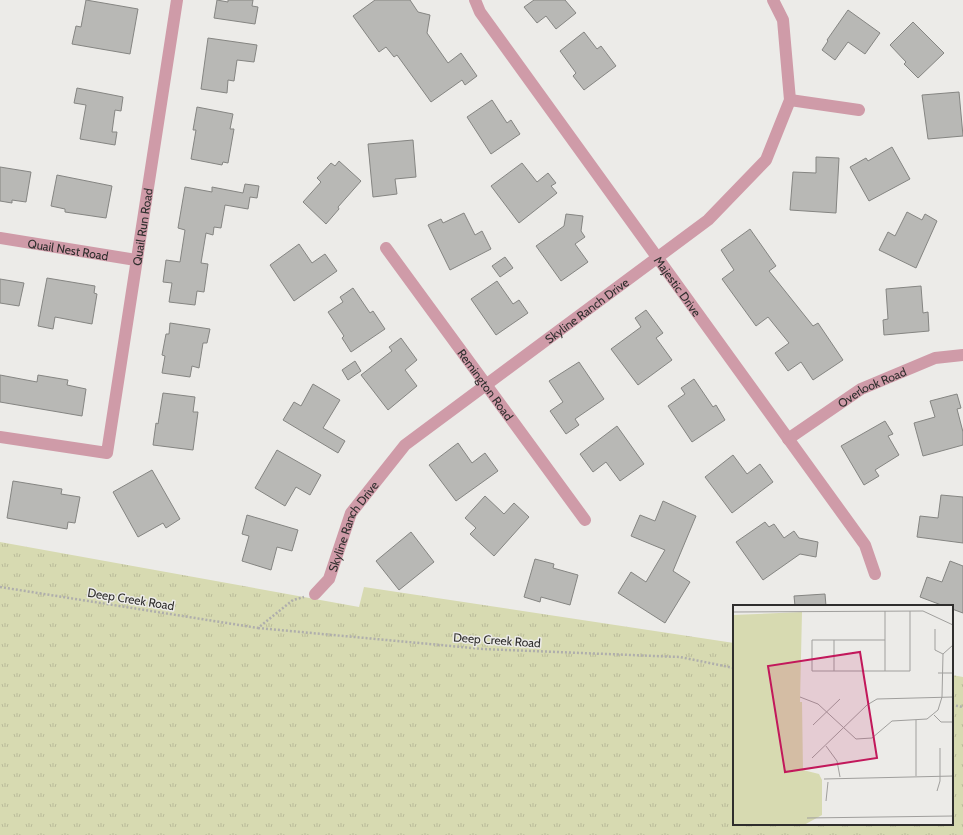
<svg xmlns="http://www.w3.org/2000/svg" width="963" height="835" font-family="Cabin,sans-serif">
<defs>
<pattern id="grass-tufts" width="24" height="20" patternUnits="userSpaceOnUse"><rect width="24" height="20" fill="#d7dab1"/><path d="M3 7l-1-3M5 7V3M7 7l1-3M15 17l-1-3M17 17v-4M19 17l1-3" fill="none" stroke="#b9bb99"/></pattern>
</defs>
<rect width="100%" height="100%" fill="#ecebe8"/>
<path fill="url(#grass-tufts)" d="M 0,542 L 359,607 L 364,587 L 734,643 L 734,824 L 952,824 L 952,675 L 963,677 L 963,835 L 0,835 Z"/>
<g fill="#b8b8b5" stroke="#858582">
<path d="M 86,0 L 138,9 L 130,54 L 72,44 L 76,26 L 81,27 Z"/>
<path d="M 217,0 L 228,2 L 228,0 L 253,0 L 252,6 L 258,7 L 255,24 L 214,18 Z"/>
<path d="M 375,0 L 410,0 L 418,12 L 430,15 L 427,33 L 448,63 L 461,53 L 477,76 L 465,85 L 462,80 L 431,102 L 397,55 L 394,57 L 386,47 L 379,52 L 353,16 Z"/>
<path d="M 534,0 L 565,0 L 576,13 L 556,29 L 546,16 L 537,23 L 524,7 Z"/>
<path d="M 848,10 L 880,33 L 865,54 L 848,42 L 835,60 L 822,50 L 828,41 L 827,40 Z"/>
<path d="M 913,22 L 944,53 L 918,78 L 904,64 L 906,62 L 890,45 Z"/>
<path d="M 584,32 L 597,49 L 601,46 L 616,66 L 584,90 L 573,76 L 576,73 L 560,51 Z"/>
<path d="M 208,38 L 257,45 L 254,62 L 237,60 L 234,81 L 228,80 L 227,93 L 201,89 Z"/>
<path d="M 77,88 L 123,97 L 121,111 L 115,110 L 112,132 L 117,132 L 115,145 L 80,139 L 86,105 L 74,103 Z"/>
<path d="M 959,92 L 963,136 L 928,139 L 922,95 Z"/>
<path d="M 492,100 L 507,123 L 511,120 L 520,134 L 491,154 L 467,117 Z"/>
<path d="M 197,107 L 233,114 L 230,129 L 234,129 L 228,163 L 223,162 L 222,165 L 191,159 L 196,130 L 193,130 Z"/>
<path d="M 413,140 L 416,177 L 395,179 L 397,194 L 373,197 L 368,144 Z"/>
<path d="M 892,147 L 910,179 L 869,201 L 850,167 L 866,158 L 868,161 Z"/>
<path d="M 816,157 L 839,158 L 836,213 L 790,210 L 793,172 L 816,173 Z"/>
<path d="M 339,161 L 361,181 L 338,207 L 339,209 L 326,224 L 303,202 L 321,182 L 317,178 L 331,163 L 335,166 Z"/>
<path d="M 522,163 L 537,182 L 548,173 L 556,183 L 551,186 L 557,193 L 519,223 L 491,186 Z"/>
<path d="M 0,167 L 31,172 L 26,202 L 12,200 L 12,203 L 0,201 Z"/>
<path d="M 57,175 L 112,186 L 106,218 L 65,212 L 65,209 L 51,206 Z"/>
<path d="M 245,184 L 259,186 L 257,198 L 250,197 L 248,209 L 225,205 L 221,228 L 214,227 L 213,235 L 206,233 L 201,263 L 208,264 L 204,292 L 197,291 L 195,305 L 169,302 L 172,283 L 163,282 L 166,260 L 180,262 L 185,230 L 178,228 L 185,187 L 212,192 L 212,187 L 243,193 Z"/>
<path d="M 907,212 L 922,220 L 925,214 L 937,221 L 916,268 L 879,250 L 888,232 L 895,236 Z"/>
<path d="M 464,213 L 475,235 L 482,231 L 491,249 L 450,270 L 428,225 L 441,219 L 443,223 Z"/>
<path d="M 566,214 L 583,216 L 581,231 L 585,237 L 575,244 L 588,262 L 561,281 L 536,246 L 564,226 Z"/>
<path d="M 750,229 L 776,266 L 769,271 L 813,326 L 818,323 L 843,360 L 813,380 L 801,362 L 788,371 L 775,353 L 789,343 L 768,317 L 756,326 L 722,279 L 734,270 L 721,250 Z"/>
<path d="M 299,244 L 312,263 L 325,254 L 337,271 L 294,301 L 270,265 Z"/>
<path d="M 505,257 L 513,268 L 500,277 L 492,266 Z"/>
<path d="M 47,278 L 95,286 L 94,293 L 97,294 L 92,324 L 55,317 L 53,329 L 38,326 Z"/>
<path d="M 0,279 L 24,283 L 19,306 L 0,303 Z"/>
<path d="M 497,281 L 513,304 L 519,300 L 528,313 L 496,335 L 471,299 Z"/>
<path d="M 921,286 L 923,313 L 928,312 L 929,331 L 884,335 L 883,320 L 888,319 L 886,289 Z"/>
<path d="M 353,288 L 370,313 L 373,311 L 385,329 L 351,352 L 342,338 L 344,336 L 328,312 L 343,302 L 340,297 Z"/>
<path d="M 646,310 L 663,333 L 656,338 L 672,360 L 638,385 L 611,349 L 641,327 L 635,318 Z"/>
<path d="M 170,323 L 210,329 L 207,343 L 203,343 L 199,368 L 192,366 L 190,377 L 162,373 L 165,356 L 162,355 L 166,334 L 169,334 Z"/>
<path d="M 401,338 L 417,360 L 405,370 L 417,386 L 388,410 L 361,375 L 392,351 L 389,347 Z"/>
<path d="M 355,361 L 361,371 L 348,380 L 342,370 Z"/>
<path d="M 579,362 L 604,399 L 575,419 L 579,425 L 566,434 L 550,411 L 563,402 L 549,381 Z"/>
<path d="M 0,375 L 37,382 L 38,375 L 68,380 L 67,385 L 86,389 L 82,416 L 0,402 Z"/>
<path d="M 694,379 L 713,407 L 716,405 L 725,420 L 692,442 L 668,406 L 685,394 L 681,388 Z"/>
<path d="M 313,384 L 340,400 L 323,428 L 345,441 L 338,453 L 283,420 L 294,402 L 301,406 Z"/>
<path d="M 163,393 L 195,397 L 193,412 L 198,412 L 193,450 L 153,445 L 156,423 L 158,424 Z"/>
<path d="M 957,394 L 961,408 L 957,409 L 963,432 L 963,445 L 923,456 L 914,423 L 935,417 L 930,401 Z"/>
<path d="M 885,421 L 893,434 L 888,436 L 899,455 L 875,470 L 879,476 L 864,485 L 841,446 Z"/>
<path d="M 617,426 L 644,464 L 620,481 L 606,462 L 593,472 L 580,454 Z"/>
<path d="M 458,443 L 472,463 L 485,453 L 498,471 L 456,501 L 429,465 Z"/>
<path d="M 277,450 L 321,475 L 310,495 L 296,487 L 285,506 L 255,488 Z"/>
<path d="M 733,455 L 747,474 L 760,464 L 773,482 L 732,513 L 705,477 Z"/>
<path d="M 152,470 L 180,519 L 166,528 L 163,523 L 138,537 L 113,492 Z"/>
<path d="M 13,481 L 62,489 L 61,494 L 80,497 L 75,523 L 68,522 L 67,529 L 7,518 Z"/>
<path d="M 941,495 L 963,497 L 963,543 L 917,537 L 920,516 L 938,518 Z"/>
<path d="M 485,496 L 504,514 L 514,503 L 529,517 L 494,556 L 470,534 L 476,528 L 465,518 Z"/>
<path d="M 663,501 L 696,516 L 673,571 L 690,582 L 665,623 L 618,593 L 631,572 L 646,582 L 665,550 L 631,536 L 640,515 L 655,521 Z"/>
<path d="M 247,515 L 298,530 L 292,551 L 277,547 L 271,570 L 242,561 L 249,536 L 242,534 Z"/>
<path d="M 765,522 L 769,527 L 774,524 L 784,538 L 794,531 L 799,538 L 818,542 L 816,557 L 800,554 L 763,580 L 736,542 Z"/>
<path d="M 411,532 L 434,562 L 399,590 L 376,561 Z"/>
<path d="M 535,559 L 554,564 L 553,568 L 578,575 L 570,605 L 541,597 L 540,602 L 524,597 Z"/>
<path d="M 950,561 L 963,566 L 963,613 L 952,609 L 952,606 L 944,606 L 920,597 L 927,577 L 942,582 Z"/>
<path d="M 825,594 L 826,606 L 795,606 L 794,596 Z"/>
</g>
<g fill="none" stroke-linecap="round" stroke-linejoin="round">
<g stroke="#afaeac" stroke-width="2.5" stroke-dasharray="2 2" stroke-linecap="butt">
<path d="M 0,587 L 258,628 L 293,600 L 304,597"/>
<path d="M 258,628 L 483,649 L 680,657 L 734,668"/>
<path d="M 952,705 L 963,707"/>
</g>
<g stroke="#cf9ba8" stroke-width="12">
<path id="s1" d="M 475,0 L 480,12 L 865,545 L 875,574"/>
<path d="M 790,100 L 859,110"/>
<path id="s2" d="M 0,238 L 136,260"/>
<path id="s3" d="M 386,248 L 585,520"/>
<path id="s4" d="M 0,437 L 107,453 L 177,0"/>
<path id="s5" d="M 788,439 L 861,389 L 935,358 L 963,355"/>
<path id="s6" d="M 315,594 L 329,579 L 351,513 L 405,445 L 708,220 L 766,160 L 790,100 L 783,20 L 773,0"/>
</g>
</g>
<g text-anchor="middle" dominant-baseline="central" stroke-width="3" stroke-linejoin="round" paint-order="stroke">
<g font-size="12" fill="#2f2e2d" stroke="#ecebe8">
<text stroke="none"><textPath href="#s4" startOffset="337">Quail Run Road</textPath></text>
<text stroke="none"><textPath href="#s2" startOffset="69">Quail Nest Road</textPath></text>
<text stroke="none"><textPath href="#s1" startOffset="351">Majestic Drive</textPath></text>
<text stroke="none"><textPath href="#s6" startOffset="403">Skyline Ranch Drive</textPath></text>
<text stroke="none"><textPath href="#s3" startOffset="169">Remington Road</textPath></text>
<text stroke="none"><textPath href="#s5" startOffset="99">Overlook Road</textPath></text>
<text stroke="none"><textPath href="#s6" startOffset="79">Skyline Ranch Drive</textPath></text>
<text transform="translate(131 599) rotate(9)">Deep Creek Road</text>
<text transform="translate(497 640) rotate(4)">Deep Creek Road</text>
</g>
</g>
<g transform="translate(733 605)">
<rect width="220" height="220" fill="#ecebe8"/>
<path d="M 69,7 L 67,97 L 69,97 L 70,165 L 86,169 L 89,175 L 89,210 L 71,220 L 0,220 L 0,10 Z" fill="#d7dab1"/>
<path fill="none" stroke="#a09f9d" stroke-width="1" d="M 152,6 L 152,66M 0,7 L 190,6 L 220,20M 202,24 L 202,45 L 210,49M 101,35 L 101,66M 152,35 L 79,35 L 79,66 L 177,66 L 177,6M 205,68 L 220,68M 67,92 L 85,99 L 123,134 L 139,133 L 159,116 L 194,114 L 205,105 L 209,92 L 210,49 L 220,40M 201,110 L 208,117 L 220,117M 80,120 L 107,94M 93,141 L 104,156 L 107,172M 79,153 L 134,100 L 144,94 L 220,92M 183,171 L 183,115M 91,174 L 220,171M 204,186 L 207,176 L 207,143M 93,196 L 95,177M 74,213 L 220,211"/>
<path fill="#c2185b" fill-opacity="0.15" stroke="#c2185b" stroke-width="2" d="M 127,47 L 144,153 L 52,167 L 35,61 Z"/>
<rect width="220" height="220" fill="none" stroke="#2f2e2d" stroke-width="2"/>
</g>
</svg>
